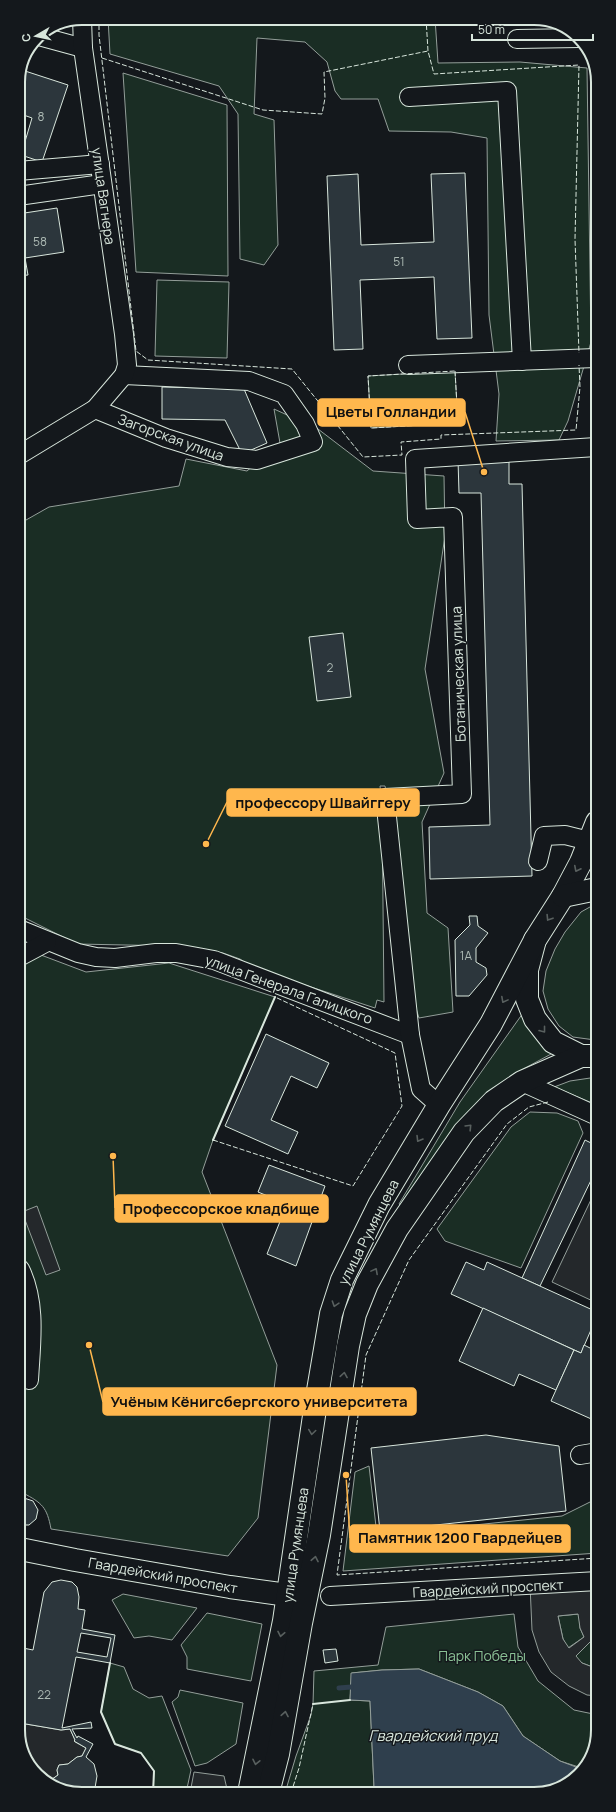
<svg xmlns="http://www.w3.org/2000/svg" width="616" height="1812" font-family="Manrope,sans-serif">
<rect width="100%" height="100%" fill="#14181c"/>
<g fill="#1a2d24" stroke="#939e99">
<path d="M 108,18 L 435,18 L 438,63 L 520,62 L 587,68 L 591,342 L 568,421 L 559,440 L 496,441 L 499,394 L 489,315 L 487,138 L 451,132 L 389,131 L 378,99 L 341,99 L 335,91 L 327,62 L 305,42 L 257,38 L 254,114 L 274,120 L 278,245 L 264,265 L 240,259 L 238,114 L 219,86 L 110,54 Z"/>
<path d="M 123,73 L 227,105 L 228,276 L 136,272 Z"/>
<path d="M 157,280 L 229,282 L 227,358 L 155,356 Z"/>
<path d="M 455,371 L 458,423 L 371,428 L 368,376 Z"/>
<path d="M 274,409 L 318,429 L 373,471 L 444,476 L 445,536 L 425,669 L 444,773 L 422,822 L 427,913 L 448,928 L 453,1012 L 419,1018 L 407,979 L 400,862 L 385,786 L 380,786 L 382,808 L 384,1002 L 377,1000 L 375,1008 L 253,968 L 240,959 L 223,953 L 175,946 L 77,944 L 19,915 L 19,524 L 49,507 L 179,486 L 186,459 L 247,471 L 280,443 Z"/>
<path d="M 597,903 L 597,1040 L 595,1040 L 573,1037 L 559,1026 L 548,1009 L 543,991 L 546,971 L 555,949 L 565,932 L 581,912 Z"/>
<path d="M 33,952 L 86,972 L 169,963 L 275,997 L 213,1140 L 202,1172 L 277,1365 L 258,1518 L 228,1556 L 51,1529 C 47,1507 42,1503 23,1493 L 20,1494 L 19,961 Z"/>
<path d="M 523,1013 L 553,1053 L 512,1075 L 488,1093 L 401,1206 L 399,1204 L 460,1102 Z"/>
<path d="M 597,1077 L 597,1105 L 554,1087 L 570,1081 Z"/>
<path d="M 530,1112 L 557,1113 L 578,1121 L 583,1133 L 521,1268 L 445,1241 L 437,1229 L 511,1127 Z"/>
<path d="M 369,1466 L 377,1535 L 562,1516 L 598,1498 L 598,1553 L 343,1571 L 355,1472 Z"/>
<path d="M 123,1594 L 197,1608 L 172,1640 L 149,1636 L 134,1638 L 112,1600 Z"/>
<path d="M 207,1613 L 262,1624 L 251,1681 L 187,1669 L 187,1657 L 181,1645 Z"/>
<path d="M 514,1614 L 518,1647 L 538,1681 L 574,1710 L 598,1715 L 598,1731 L 585,1769 L 560,1761 L 523,1736 L 503,1706 L 478,1692 L 419,1669 L 382,1670 L 352,1673 L 350,1700 L 370,1701 L 374,1787 L 380,1793 L 285,1793 L 296,1756 L 311,1715 L 313,1704 L 314,1671 L 378,1665 L 386,1627 Z"/>
<path d="M 579,1614 L 580,1628 L 584,1637 L 568,1648 L 563,1639 L 558,1616 Z"/>
<path d="M 590,1642 L 598,1649 L 598,1669 L 582,1663 L 575,1656 Z"/>
<path d="M 110,1663 L 124,1667 L 133,1689 L 149,1698 L 162,1696 L 191,1770 L 186,1793 L 153,1794 L 154,1771 L 141,1753 L 115,1744 L 101,1712 Z"/>
<path d="M 180,1690 L 243,1703 L 236,1744 L 207,1763 L 195,1766 L 172,1702 L 178,1697 Z"/>
</g>
<g fill="#24282b" stroke="#939e99" fill-rule="evenodd">
<path d="M 597,1187 L 597,1303 L 552,1282 Z"/>
<path d="M 37,1206 L 60,1270 L 46,1275 L 22,1212 Z"/>
<path d="M 598,1581 L 598,1649 L 590,1642 L 576,1656 L 582,1663 L 598,1669 L 598,1696 L 587,1695 L 569,1686 L 551,1672 L 539,1652 L 532,1630 L 530,1585 ZM 578,1614 L 580,1628 L 584,1637 L 569,1648 L 563,1639 L 558,1616 Z"/>
<path d="M 20,1723 L 61,1730 L 70,1729 L 75,1740 L 75,1742 L 86,1748 L 82,1756 L 77,1757 L 68,1764 L 59,1765 L 57,1770 L 58,1775 L 48,1782 L 40,1778 L 20,1747 Z"/>
<path d="M 194,1772 L 224,1776 L 227,1789 L 226,1793 L 190,1793 Z"/>
</g>
<path fill="#2f3f4d" stroke="#939e99" d="M 419,1669 L 478,1692 L 503,1706 L 523,1736 L 560,1761 L 584,1770 L 551,1792 L 414,1792 L 410,1787 C 398,1793 385,1796 374,1787 L 370,1701 L 350,1700 L 351,1673 L 382,1670 Z"/>
<g fill="none" stroke-linecap="round" stroke-linejoin="round">
<path stroke="#2f3f4d" stroke-width="5" d="M 339,1688 L 351,1687"/>
</g>
<g fill="#2c363c" stroke="#d8e6dc" fill-rule="evenodd">
<path d="M 22,70 L 68,85 L 42,162 L 21,155 L 32,118 L 18,113 L 18,78 Z"/>
<path d="M 465,173 L 472,338 L 437,339 L 434,277 L 360,280 L 363,349 L 334,350 L 327,176 L 358,174 L 361,245 L 434,242 L 431,174 Z"/>
<path d="M 57,208 L 64,252 L 25,258 L 28,275 L 18,276 L 18,214 Z"/>
<path d="M 162,387 L 244,389 L 267,443 L 242,454 L 225,420 L 162,419 Z"/>
<path d="M 509,459 L 509,484 L 522,484 L 532,876 L 430,879 L 429,827 L 490,825 L 481,493 L 459,493 L 458,460 Z"/>
<path d="M 343,633 L 351,697 L 317,701 L 309,637 Z"/>
<path d="M 469,916 L 477,916 L 478,926 L 488,933 L 476,948 L 476,962 L 486,968 L 487,975 L 469,996 L 456,996 L 455,940 L 470,925 Z"/>
<path d="M 266,1034 L 329,1063 L 317,1088 L 291,1076 L 271,1120 L 298,1132 L 288,1154 L 225,1126 Z"/>
<path d="M 585,1140 L 597,1146 L 597,1173 L 595,1172 L 540,1286 L 522,1278 Z"/>
<path d="M 269,1165 L 325,1186 L 296,1266 L 267,1254 L 287,1204 L 258,1192 Z"/>
<path d="M 466,1262 L 484,1270 L 487,1262 L 597,1312 L 597,1316 L 581,1353 L 451,1294 Z"/>
<path d="M 483,1308 L 574,1350 L 556,1390 L 519,1374 L 514,1386 L 459,1361 Z"/>
<path d="M 584,1345 L 598,1352 L 598,1422 L 551,1401 L 574,1350 L 581,1353 Z"/>
<path d="M 486,1435 L 559,1446 L 566,1511 L 380,1531 L 371,1448 Z"/>
<path d="M 24,1498 L 33,1501 L 38,1510 L 36,1519 L 29,1525 L 20,1525 L 20,1500 Z"/>
<path d="M 61,1580 L 72,1582 L 77,1587 L 79,1597 L 78,1609 L 85,1610 L 82,1629 L 115,1635 L 110,1663 L 76,1657 L 62,1728 L 91,1722 L 92,1728 L 72,1729 L 77,1738 L 78,1736 L 93,1744 L 86,1757 L 94,1764 L 97,1776 L 95,1788 L 90,1794 L 77,1794 L 48,1782 L 58,1775 L 57,1770 L 59,1765 L 68,1764 L 77,1757 L 82,1756 L 86,1748 L 74,1741 L 75,1740 L 70,1729 L 61,1730 L 20,1723 L 20,1667 L 23,1648 L 33,1650 L 44,1592 L 52,1582 ZM 81,1633 L 111,1638 L 107,1657 L 77,1652 Z"/>
<path d="M 336,1649 L 338,1661 L 325,1663 L 323,1650 Z"/>
</g>
<g fill="none" stroke-linecap="round" stroke-linejoin="round">
<g stroke="#d8e6dc" stroke-width="20">
<g id="minor">
<path d="M 39,36 L 83,48"/>
<path d="M 517,39 L 579,38"/>
<path d="M 409,97 L 507,91 L 522,361"/>
<path d="M 18,171 L 100,164"/>
<path d="M 18,196 L 102,184"/>
<path d="M 408,365 L 596,358"/>
<path d="M 95,409 L 166,438 L 227,457 L 257,460 L 313,442 L 305,424 L 284,394 L 249,381 L 124,375"/>
<path d="M 19,455 L 95,409 L 124,375 L 127,365 L 124,334 L 83,48 L 82,18"/>
<path d="M 538,861 L 544,836 L 565,835 L 589,841"/>
<path d="M 19,929 L 78,953 L 96,957 L 115,958 L 156,953 L 176,953 L 214,960 L 410,1035"/>
<path d="M 19,957 L 47,942"/>
<path d="M 522,1082 L 597,1116"/>
<path d="M 439,1105 L 421,1089 L 410,1035 L 385,798 L 462,794 L 453,517 L 417,519 L 415,459 L 596,447"/>
<path d="M 20,1269 C 37,1303 31,1344 29,1380"/>
<path d="M 580,1455 L 598,1452"/>
<path d="M 330,1596 L 598,1581"/>
</g>
</g>
<g stroke="#d8e6dc" stroke-width="24">
<g id="major">
<path d="M 597,822 L 581,862 L 563,896 L 535,940 L 527,970 L 527,999 L 535,1019 L 553,1042 L 581,1056 L 597,1056"/>
<path d="M 563,896 L 597,889"/>
<path d="M 20,1549 L 75,1560 L 230,1587 L 302,1597"/>
<path d="M 249,1793 L 284,1621 L 316,1402 L 331,1314 L 342,1280 L 379,1205 L 439,1105 L 491,1024 L 535,940"/>
<path d="M 268,1793 L 278,1754 L 301,1623 L 319,1535 L 348,1346 L 355,1314 L 367,1284 L 397,1229 L 464,1132 L 494,1101 L 522,1082 L 581,1056"/>
</g>
</g>
<use href="#minor" stroke="#14181c" stroke-width="18"/>
<use href="#major" stroke="#14181c" stroke-width="22"/>
<g stroke="#d8e6dc" stroke-width="1" stroke-dasharray="5 2" stroke-linecap="butt">
<path d="M 99,18 L 99,35 L 136,351 L 148,360 L 292,369 L 363,457 L 402,455 L 401,442 L 441,439 L 441,435 L 576,430 L 580,387 L 579,365"/>
<path d="M 426,18 L 428,51 L 434,74 L 579,65 L 575,239 L 579,353"/>
<path d="M 102,58 L 263,110 L 322,114 L 325,98 L 324,72 L 428,51"/>
<path d="M 455,371 L 458,423 L 371,428 L 368,376 Z"/>
<path d="M 548,1102 L 529,1107 L 507,1124 L 409,1260 L 366,1355 L 337,1575 L 598,1558"/>
<path d="M 213,1140 L 353,1186 L 402,1106 L 395,1053 L 275,997"/>
<path d="M 291,1793 L 299,1768 L 313,1704"/>
</g>
<g stroke="#d8e6dc" stroke-width="2">
<path d="M 213,1140 L 275,997"/>
<path d="M 110,1663 L 101,1712 L 115,1744 L 141,1753 L 154,1771 L 153,1794"/>
<path d="M 313,1704 L 350,1700"/>
</g>
</g>
<defs><path id="oneway-chevron" d="M-2-3.5L2.5 0L-2 3.5" fill="none" stroke-width="1.6" stroke-linecap="round" stroke-linejoin="round"/></defs>
<g stroke="#59605f">
<use href="#oneway-chevron" transform="translate(577 869) rotate(117)"/>
<use href="#oneway-chevron" transform="translate(549 918) rotate(122)"/>
<use href="#oneway-chevron" transform="translate(504 1000) rotate(118)"/>
<use href="#oneway-chevron" transform="translate(543 1030) rotate(52)"/>
<use href="#oneway-chevron" transform="translate(469 1127) rotate(-46)"/>
<use href="#oneway-chevron" transform="translate(419 1139) rotate(121)"/>
<use href="#oneway-chevron" transform="translate(375 1271) rotate(-62)"/>
<use href="#oneway-chevron" transform="translate(335 1304) rotate(108)"/>
<use href="#oneway-chevron" transform="translate(344 1375) rotate(-81)"/>
<use href="#oneway-chevron" transform="translate(312 1432) rotate(98)"/>
<use href="#oneway-chevron" transform="translate(315 1559) rotate(-79)"/>
<use href="#oneway-chevron" transform="translate(281 1634) rotate(101)"/>
<use href="#oneway-chevron" transform="translate(285 1714) rotate(-80)"/>
<use href="#oneway-chevron" transform="translate(256 1762) rotate(102)"/>
</g>
<g text-anchor="middle" dominant-baseline="central" stroke-width="3" stroke-linejoin="round" paint-order="stroke">
<g font-size="12" fill="#adbab4">
<text x="41" y="116">8</text>
<text x="40" y="241">58</text>
<text x="399" y="261">51</text>
<text x="330" y="667">2</text>
<text x="466" y="955">1А</text>
<text x="44" y="1694">22</text>
</g>
<g font-size="14" fill="#d8e6dc" stroke="#14181c">
<text transform="translate(104 196) rotate(82)">улица Вагнера</text>
<text transform="translate(171 437) rotate(20)">Загорская улица</text>
<text transform="translate(458 674) rotate(-92)">Ботаническая улица</text>
<text transform="translate(289 989) rotate(20)">улица Генерала Галицкого</text>
<text transform="translate(368 1232) rotate(-63)">улица Румянцева</text>
<text transform="translate(295 1545) rotate(-82)">улица Румянцева</text>
<text transform="translate(163 1575) rotate(10)">Гвардейский проспект</text>
<text transform="translate(488 1588) rotate(-3)">Гвардейский проспект</text>
</g>
<g font-size="14" fill="#8ac095" stroke="#14181c">
<text x="482" y="1655">Парк Победы</text>
</g>
<g font-size="15" font-style="italic" fill="#d8e6dc" stroke="#14181c">
<text x="433" y="1735">Гвардейский пруд</text>
</g>
</g>
<path d="M0 0H616V1812H0ZM82 25H534A57 57 0 0 1 591 82V1730A57 57 0 0 1 534 1787H82A57 57 0 0 1 25 1730V82A57 57 0 0 1 82 25Z" fill="#14181c" fill-rule="evenodd"/>
<path fill="none" stroke="#d8e6dc" stroke-width="2" d="M82 25H534A57 57 0 0 1 591 82V1730A57 57 0 0 1 534 1787H82A57 57 0 0 1 25 1730V82A57 57 0 0 1 82 25Z"/>
<path fill="none" stroke="#ffb74d" stroke-width="1.5" d="M484 472L465 412M206 844L227 802M113 1156L115 1208M89 1345L103 1402M346 1475L350 1538"/>
<g fill="#ffb74d" stroke="#14181c" stroke-width="1.5">
<circle cx="484" cy="472" r="4"/>
<circle cx="206" cy="844" r="4"/>
<circle cx="113" cy="1156" r="4"/>
<circle cx="89" cy="1345" r="4"/>
<circle cx="346" cy="1475" r="4"/>
</g>
<g fill="#ffb74d" stroke="#ffb74d" stroke-width="1.5">
<rect x="318" y="399" width="147" height="27" rx="4"/>
<rect x="227" y="789" width="192" height="27" rx="4"/>
<rect x="115" y="1195" width="213" height="27" rx="4"/>
<rect x="103" y="1388" width="313" height="27" rx="4"/>
<rect x="350" y="1525" width="220" height="27" rx="4"/>
</g>
<g font-size="15" text-anchor="middle" font-weight="bold" fill="#111">
<text x="391" y="417">Цветы Голландии</text>
<text x="323" y="808">профессору Швайггеру</text>
<text x="221" y="1214">Профессорское кладбище</text>
<text x="259" y="1407">Учёным Кёнигсбергского университета</text>
<text x="460" y="1543">Памятник 1200 Гвардейцев</text>
</g>
<g transform="translate(36 36) rotate(261)" stroke="#14181c" stroke-width="3" paint-order="stroke">
<path d="M0-3L7 15L0 10L-7 15Z" fill="#d8e6dc"/>
<text y="-6" font-size="11" font-weight="bold" text-anchor="middle" fill="#d8e6dc">С</text>
</g>
<path d="M472 34v6h121v-6" fill="none" stroke="#d8e6dc" stroke-width="2"/>
<text x="478" y="34" font-size="12" fill="#d8e6dc" stroke="#14181c" stroke-width="3" paint-order="stroke">50 m</text>
</svg>
